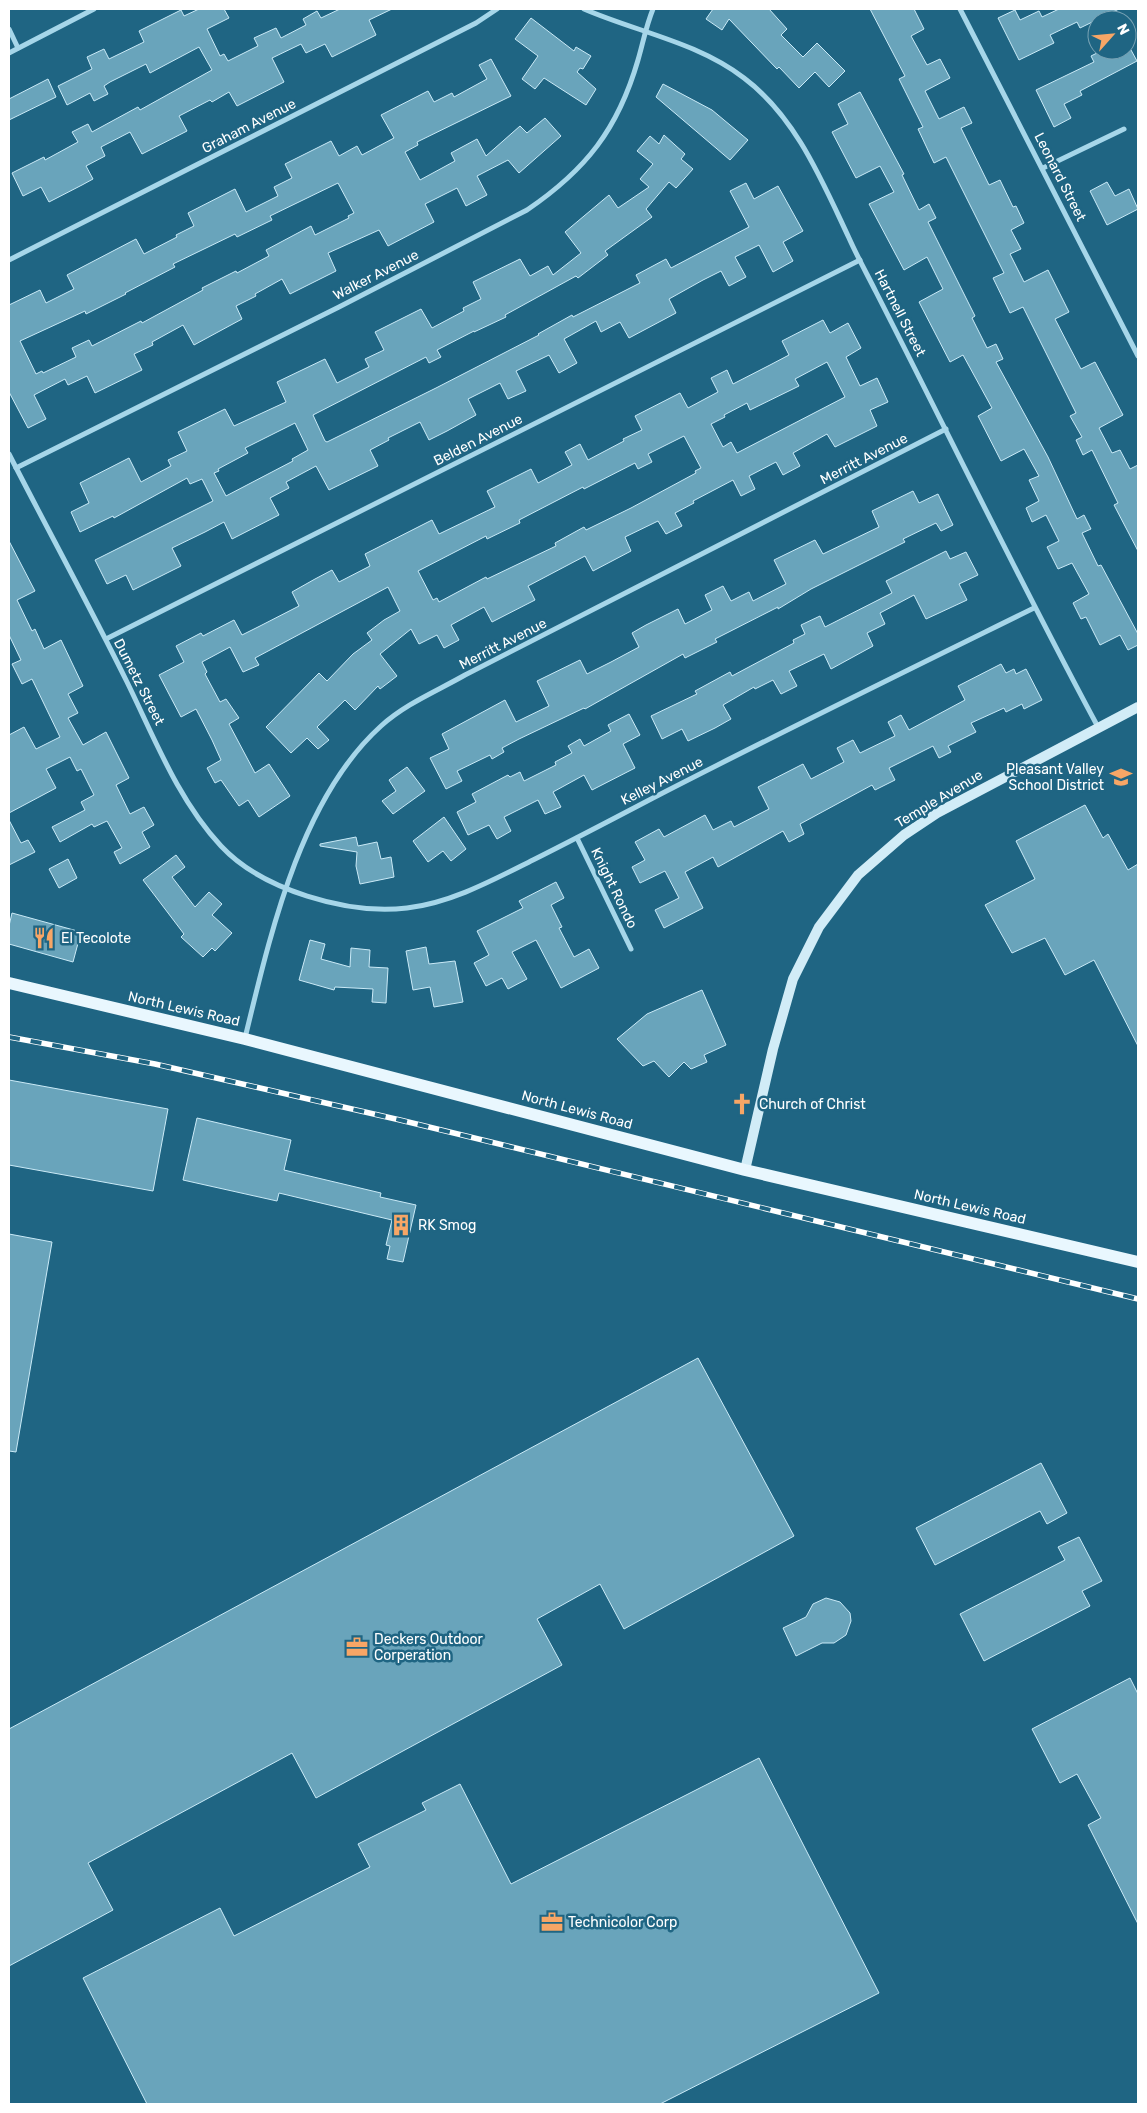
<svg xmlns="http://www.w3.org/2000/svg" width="1147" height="2113" font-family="Rubik,sans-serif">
<rect width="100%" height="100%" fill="#1f6583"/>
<g fill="#69a4bb" stroke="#caeaf7" fill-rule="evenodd">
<path d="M 199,9 L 224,9 L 229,18 L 207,29 L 220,56 L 224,54 L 228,61 L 258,46 L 254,38 L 276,28 L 281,38 L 306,25 L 303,19 L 317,11 L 321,18 L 340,9 L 392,9 L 369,20 L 376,35 L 332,57 L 325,44 L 306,53 L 301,44 L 272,58 L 284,82 L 237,106 L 229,92 L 212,102 L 210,100 L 179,116 L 187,131 L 142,154 L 130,132 L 101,147 L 105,156 L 86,166 L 93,179 L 82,185 L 49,202 L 41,187 L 23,196 L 12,173 L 44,157 L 45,160 L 78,142 L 72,132 L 88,124 L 92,132 L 138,107 L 140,110 L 212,70 L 199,47 L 150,73 L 146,64 L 110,82 L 104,86 L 108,94 L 94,101 L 90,93 L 67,105 L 58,86 L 92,69 L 87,57 L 104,49 L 109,59 L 144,42 L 139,31 L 181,10 L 184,16 Z"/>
<path d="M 713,9 L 769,9 L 787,29 L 781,35 L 803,57 L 817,43 L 845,71 L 829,87 L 815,72 L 799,88 L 779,67 L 777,69 L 729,19 L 722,30 L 706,19 Z"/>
<path d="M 870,9 L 914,9 L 924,29 L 911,36 L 927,65 L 940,59 L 950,78 L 925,91 L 939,119 L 964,107 L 972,123 L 961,128 L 989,185 L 1000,180 L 1013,207 L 1016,206 L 1024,223 L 1011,230 L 1021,249 L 1010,254 L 1024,282 L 1048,270 L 1069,312 L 1055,319 L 1070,348 L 1081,369 L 1095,362 L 1123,415 L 1099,428 L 1112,453 L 1120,450 L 1130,469 L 1138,465 L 1138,551 L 1114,505 L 1118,503 L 1092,450 L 1083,455 L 1076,440 L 1082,437 L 1070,416 L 1076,413 L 1023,307 L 1010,313 L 993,278 L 1004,273 L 946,157 L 934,163 L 918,129 L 923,127 L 899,79 L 905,76 Z"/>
<path d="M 1059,9 L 1119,9 L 1080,28 L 1077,22 L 1050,35 L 1054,43 L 1019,60 L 998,18 L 1015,10 L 1020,20 L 1039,11 L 1042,17 Z"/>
<path d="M 531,18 L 574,51 L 576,47 L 591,56 L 583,69 L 580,68 L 577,72 L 596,89 L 586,105 L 544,78 L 535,89 L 522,79 L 538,56 L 515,39 Z"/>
<path d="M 1103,50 L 1131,50 L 1137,61 L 1080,91 L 1082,95 L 1064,104 L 1071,118 L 1054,127 L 1036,90 L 1094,62 L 1091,56 Z"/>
<path d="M 491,59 L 511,96 L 417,142 L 418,145 L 405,152 L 420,180 L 455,161 L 451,153 L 477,139 L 486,156 L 520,126 L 527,133 L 545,118 L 561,136 L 519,173 L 508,160 L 477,176 L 487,195 L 466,206 L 457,188 L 425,204 L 434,222 L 388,246 L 379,230 L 328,253 L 336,271 L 290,294 L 282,279 L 255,294 L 256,296 L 236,306 L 242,319 L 194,345 L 183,325 L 152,342 L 153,345 L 134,354 L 142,370 L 95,393 L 87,376 L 68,385 L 65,379 L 34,395 L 46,419 L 28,428 L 9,392 L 9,305 L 40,290 L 46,303 L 74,289 L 67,275 L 136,239 L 144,254 L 177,237 L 176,235 L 194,226 L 188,213 L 235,189 L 246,212 L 278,196 L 274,187 L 292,178 L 285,164 L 331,141 L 339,156 L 357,146 L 362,155 L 394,138 L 381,115 L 428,91 L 434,102 L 452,93 L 454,97 L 487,79 L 479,65 ZM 338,183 L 354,213 L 348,216 L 349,218 L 315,235 L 311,226 L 266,250 L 269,256 L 237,273 L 236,271 L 202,288 L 203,290 L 142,323 L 141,321 L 92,346 L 89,340 L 72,348 L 76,357 L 43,373 L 42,371 L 36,374 L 20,341 L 85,311 L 86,314 L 126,294 L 125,293 L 175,267 L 173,264 L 235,234 L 237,237 L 272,220 L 270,216 Z"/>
<path d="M 48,79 L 56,97 L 9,120 L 9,99 Z"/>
<path d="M 663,84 L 712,110 L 748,140 L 730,160 L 656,97 Z"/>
<path d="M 860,92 L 904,174 L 902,175 L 919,210 L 929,204 L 936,218 L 928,222 L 975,316 L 972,318 L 987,348 L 996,344 L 1003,359 L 996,362 L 1048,457 L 1077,519 L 1084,515 L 1091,529 L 1082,533 L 1098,566 L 1101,565 L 1138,634 L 1138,645 L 1128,650 L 1120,635 L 1100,645 L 1086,617 L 1081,619 L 1073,603 L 1089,594 L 1072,563 L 1058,569 L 1047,547 L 1059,541 L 1046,515 L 1032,522 L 1026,508 L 1039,501 L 1029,480 L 1039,476 L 1024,449 L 1001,461 L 978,416 L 992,408 L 963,355 L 950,362 L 919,302 L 943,289 L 927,257 L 904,270 L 869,204 L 894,192 L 880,166 L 856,178 L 832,132 L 848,124 L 838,104 Z"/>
<path d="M 664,135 L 685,154 L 681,159 L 693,169 L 676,188 L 669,182 L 646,209 L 652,217 L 605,251 L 608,255 L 578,278 L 576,276 L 505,315 L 506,317 L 474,332 L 474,331 L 437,350 L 441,357 L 429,363 L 426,357 L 313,415 L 325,441 L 327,442 L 436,388 L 539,335 L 538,334 L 572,315 L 573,317 L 640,283 L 636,275 L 666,259 L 671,268 L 749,227 L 730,191 L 746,183 L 754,199 L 778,186 L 803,231 L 783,242 L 793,261 L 773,272 L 759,245 L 735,257 L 746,277 L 729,286 L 721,271 L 703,280 L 669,299 L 676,313 L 629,338 L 620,322 L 601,332 L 596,321 L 564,339 L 577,363 L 559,373 L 549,355 L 516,371 L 526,391 L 508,399 L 500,383 L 468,399 L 476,415 L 447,431 L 429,440 L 420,422 L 388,438 L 389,440 L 370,450 L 378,466 L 329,490 L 316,466 L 286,482 L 289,488 L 270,498 L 279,515 L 232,539 L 224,522 L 205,532 L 172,548 L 181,566 L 133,590 L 126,575 L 107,584 L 95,560 L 213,501 L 202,479 L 190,484 L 187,478 L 114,518 L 113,516 L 80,532 L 71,512 L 89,503 L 80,483 L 129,458 L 141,482 L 171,466 L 168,460 L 187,451 L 178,432 L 225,409 L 234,426 L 286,402 L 277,382 L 325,359 L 337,383 L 369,367 L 365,359 L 384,350 L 375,332 L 421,309 L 432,328 L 464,311 L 463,308 L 481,299 L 473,282 L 520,259 L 530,276 L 548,266 L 553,275 L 581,253 L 565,232 L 609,195 L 618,208 L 649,187 L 640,179 L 653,164 L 637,151 L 650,136 L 659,144 ZM 295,423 L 308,450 L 292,459 L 293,461 L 226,496 L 214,473 L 219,471 L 218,469 L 248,453 L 245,448 Z"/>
<path d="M 1107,182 L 1115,196 L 1129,189 L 1138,209 L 1107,225 L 1090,191 Z"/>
<path d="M 823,320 L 830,333 L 848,323 L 861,348 L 846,357 L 860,386 L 877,378 L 888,402 L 870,410 L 877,426 L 835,447 L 827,434 L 793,453 L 800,466 L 783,475 L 776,462 L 749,476 L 755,489 L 741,496 L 733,480 L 693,501 L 694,503 L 675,513 L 682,526 L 666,534 L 658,521 L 625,537 L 631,551 L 593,571 L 585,556 L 528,586 L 535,600 L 492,622 L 484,607 L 451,625 L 459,640 L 444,648 L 437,635 L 419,644 L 411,629 L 380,654 L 397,676 L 380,689 L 378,686 L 355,710 L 345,700 L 317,727 L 329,740 L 318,749 L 307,738 L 291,753 L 266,727 L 319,673 L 327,681 L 353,654 L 372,640 L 367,633 L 384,620 L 400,611 L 388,587 L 255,658 L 259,665 L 243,672 L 230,647 L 202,662 L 207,672 L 205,674 L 220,702 L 226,699 L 239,718 L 229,724 L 255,773 L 269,764 L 290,796 L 259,817 L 248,800 L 239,806 L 221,780 L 215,783 L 207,768 L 221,760 L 212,740 L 196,709 L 181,717 L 159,675 L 184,662 L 176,646 L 201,633 L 203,636 L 234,620 L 242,635 L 260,626 L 299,606 L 292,592 L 315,579 L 332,570 L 339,582 L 370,566 L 365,554 L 432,520 L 439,534 L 495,507 L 487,491 L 531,469 L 538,483 L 572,465 L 565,452 L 580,444 L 588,460 L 624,441 L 623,439 L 642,430 L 635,416 L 680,393 L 688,408 L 718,392 L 711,378 L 727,370 L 733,384 L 770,365 L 789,355 L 782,341 ZM 827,362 L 845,397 L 737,453 L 731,442 L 723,447 L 711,424 L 725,417 L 724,415 L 747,403 L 750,410 L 799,386 L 795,379 ZM 684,436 L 701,468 L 695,471 L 696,473 L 631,508 L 586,530 L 584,527 L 555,543 L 556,546 L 487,579 L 486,577 L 439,602 L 437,598 L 433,600 L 418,571 L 486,536 L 487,539 L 520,523 L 519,520 L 583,487 L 584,489 L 635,463 L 638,469 L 652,462 L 648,454 Z"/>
<path d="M 913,491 L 919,503 L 938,494 L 953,525 L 941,531 L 936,523 L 903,539 L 905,542 L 811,589 L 778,609 L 778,607 L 715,639 L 717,642 L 685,658 L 683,654 L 585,709 L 584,708 L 519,739 L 502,748 L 504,752 L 492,759 L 490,755 L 457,771 L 462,781 L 446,789 L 430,758 L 449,749 L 442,734 L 505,700 L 516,722 L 549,706 L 537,681 L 580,660 L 587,674 L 611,662 L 639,647 L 632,633 L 646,625 L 678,609 L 685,624 L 712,610 L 705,595 L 723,586 L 731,601 L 749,592 L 753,601 L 786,584 L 774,560 L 815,540 L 823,554 L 879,527 L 872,511 Z"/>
<path d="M 9,541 L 35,591 L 17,600 L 32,631 L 35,629 L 44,649 L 61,640 L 83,686 L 68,694 L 78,713 L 68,718 L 83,745 L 106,732 L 129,778 L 116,785 L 130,814 L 144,807 L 154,825 L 142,832 L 150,847 L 120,864 L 114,852 L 122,848 L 107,821 L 94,827 L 92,824 L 60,842 L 52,827 L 85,810 L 81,802 L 94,795 L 81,769 L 77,771 L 70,757 L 46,769 L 56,788 L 9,813 L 9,735 L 24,727 L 36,749 L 60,737 L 32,679 L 22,684 L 12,664 L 21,660 L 9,635 Z"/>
<path d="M 946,551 L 950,559 L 966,552 L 978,575 L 959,584 L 967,600 L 926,619 L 914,595 L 880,613 L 885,624 L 867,633 L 873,646 L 831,669 L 824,654 L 789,671 L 797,686 L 781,694 L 773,680 L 755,689 L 754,687 L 723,705 L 731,719 L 715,728 L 688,741 L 682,729 L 662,739 L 651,716 L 697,694 L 695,691 L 730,672 L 732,676 L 794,643 L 793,640 L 805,634 L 801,625 L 820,616 L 825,627 L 892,593 L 886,581 Z"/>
<path d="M 1001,664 L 1006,673 L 1014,669 L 1016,674 L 1026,669 L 1042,700 L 1024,709 L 1022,704 L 1006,712 L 1004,708 L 971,723 L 976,732 L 948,746 L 951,752 L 939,758 L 933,746 L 889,768 L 895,780 L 875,790 L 872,785 L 800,824 L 804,834 L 789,842 L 783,831 L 718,867 L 713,857 L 685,872 L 703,908 L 664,928 L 655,910 L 679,898 L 665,871 L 640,883 L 632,867 L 645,860 L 635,842 L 659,829 L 664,837 L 705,815 L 713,830 L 731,821 L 734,827 L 769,809 L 758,787 L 803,764 L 811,779 L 844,762 L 837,748 L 853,740 L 860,753 L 895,736 L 888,722 L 901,715 L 909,730 L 965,700 L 958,686 Z"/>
<path d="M 629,714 L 640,735 L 623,744 L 635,768 L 592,790 L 584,775 L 553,792 L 561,807 L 545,814 L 538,800 L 504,817 L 511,831 L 497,839 L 489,825 L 468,835 L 457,812 L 476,802 L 472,794 L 508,775 L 510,777 L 520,772 L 524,781 L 556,765 L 555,762 L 572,753 L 568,746 L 580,739 L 584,746 L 611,731 L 608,725 Z"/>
<path d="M 407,767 L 425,791 L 393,814 L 382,801 L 396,791 L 389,780 Z"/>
<path d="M 1085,805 L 1103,838 L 1108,834 L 1128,870 L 1138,864 L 1138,1046 L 1094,960 L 1065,975 L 1045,938 L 1012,953 L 985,905 L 1035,879 L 1016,841 Z"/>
<path d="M 444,817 L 466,849 L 451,861 L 443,851 L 428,862 L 413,841 Z"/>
<path d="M 9,820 L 21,843 L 28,840 L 35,852 L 9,865 Z"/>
<path d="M 356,837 L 358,846 L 377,842 L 381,859 L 391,857 L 394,877 L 360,884 L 356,866 L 357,852 L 320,846 L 320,844 Z"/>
<path d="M 176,855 L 185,867 L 172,877 L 195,907 L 209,892 L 222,904 L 212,915 L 232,933 L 215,951 L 212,948 L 203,957 L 181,937 L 184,934 L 143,880 Z"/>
<path d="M 68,859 L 77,878 L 59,888 L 49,869 Z"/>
<path d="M 556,882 L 564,898 L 551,905 L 562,927 L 559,928 L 574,957 L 589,949 L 599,968 L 561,988 L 536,940 L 512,952 L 527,979 L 508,989 L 502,978 L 486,986 L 474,963 L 489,955 L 477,931 L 523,908 L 519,901 Z"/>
<path d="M 12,913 L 81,932 L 73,962 L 9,944 L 9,926 Z"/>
<path d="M 310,940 L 325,944 L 321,959 L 350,967 L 351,948 L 370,950 L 369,967 L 388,968 L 386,1003 L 372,1002 L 373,989 L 335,987 L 334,990 L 299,980 Z"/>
<path d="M 426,947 L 429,964 L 455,961 L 463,1002 L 434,1007 L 430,987 L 413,990 L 406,951 Z"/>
<path d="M 702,990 L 726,1045 L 704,1055 L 707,1062 L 691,1069 L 684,1062 L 669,1077 L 654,1061 L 643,1066 L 617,1039 L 647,1014 Z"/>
<path d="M 9,1080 L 168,1109 L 153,1191 L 9,1165 Z"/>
<path d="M 197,1118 L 291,1140 L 284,1170 L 381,1193 L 380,1197 L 416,1205 L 403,1262 L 387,1259 L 390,1246 L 386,1245 L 392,1220 L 279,1193 L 277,1201 L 183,1180 Z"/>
<path d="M 9,1234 L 52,1242 L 16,1452 L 9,1451 Z"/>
<path d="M 698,1358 L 794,1536 L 624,1629 L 600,1584 L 537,1619 L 562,1665 L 316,1798 L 292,1753 L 88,1863 L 113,1910 L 9,1966 L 9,1729 Z"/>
<path d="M 1041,1463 L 1067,1513 L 1047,1524 L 1040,1511 L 935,1565 L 916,1528 Z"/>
<path d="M 1079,1537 L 1102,1581 L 1082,1591 L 1090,1606 L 984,1661 L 960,1614 L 1065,1560 L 1058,1547 Z"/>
<path d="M 826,1598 L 840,1602 L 850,1613 L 851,1621 L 846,1635 L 834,1643 L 822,1643 L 796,1656 L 783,1628 L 806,1617 L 813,1604 Z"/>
<path d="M 1130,1678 L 1138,1694 L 1138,1924 L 1088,1825 L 1101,1818 L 1077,1774 L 1060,1783 L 1032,1729 Z"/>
<path d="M 759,1758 L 879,1993 L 660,2104 L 147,2104 L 83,1978 L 220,1908 L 234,1936 L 370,1867 L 358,1844 L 426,1810 L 422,1803 L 460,1784 L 511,1884 Z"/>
</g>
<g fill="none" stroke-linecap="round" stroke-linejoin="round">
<g stroke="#a6d6e9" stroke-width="5">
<path d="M 584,9 C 637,32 697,42 744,78 C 796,117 822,181 849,238 C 857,256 867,274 876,292 C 950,437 1021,584 1098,727"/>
<path d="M 960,9 L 1138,356"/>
<path d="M 9,29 L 18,48"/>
<path d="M 9,53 L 94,9"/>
<path d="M 1043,168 L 1124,129"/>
<path d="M 9,260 L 476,23 L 497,9"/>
<path d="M 9,454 C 48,530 89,605 127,682 C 154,737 178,800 221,846 C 262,890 348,915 407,908 C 451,903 493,880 533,860 C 573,840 613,819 653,798 C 779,733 906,671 1034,608"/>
<path d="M 16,468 L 339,307 L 527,210 C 586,170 618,129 638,60 C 643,43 646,26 653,9"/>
<path d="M 106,639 L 860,260"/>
<path d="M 577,838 L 631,949"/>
<path d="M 245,1038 C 270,936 300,799 381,726 C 405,704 437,691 465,675 L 946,429"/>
</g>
<path stroke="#d1ecf7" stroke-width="10" d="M 745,1170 L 773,1049 L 793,979 L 819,927 L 858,875 L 904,835 L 937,813 L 1138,707"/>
<path stroke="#e9f7fe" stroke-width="12" d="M 9,983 L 245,1039 L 745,1170 L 1138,1262"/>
<g stroke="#fff" stroke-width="5.5">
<path id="rail" d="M 9,1037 L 155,1064 L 400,1120 L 1138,1299"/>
</g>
<use href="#rail" stroke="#1f6583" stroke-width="4" stroke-dasharray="11" stroke-linecap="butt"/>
</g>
<defs>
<g id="school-bare" transform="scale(1.725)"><path d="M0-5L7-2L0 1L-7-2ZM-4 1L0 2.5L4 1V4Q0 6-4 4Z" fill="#f7a666" stroke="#1f6583" stroke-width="2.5" paint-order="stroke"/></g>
<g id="restaurant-bare" transform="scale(1.725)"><path d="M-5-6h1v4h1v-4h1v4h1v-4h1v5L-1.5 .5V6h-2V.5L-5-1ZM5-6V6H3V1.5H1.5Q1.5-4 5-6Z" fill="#f7a666" stroke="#1f6583" stroke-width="2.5" paint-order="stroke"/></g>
<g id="church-bare" transform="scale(1.725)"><path d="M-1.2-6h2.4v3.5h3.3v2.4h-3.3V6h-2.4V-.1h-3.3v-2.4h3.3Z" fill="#f7a666" stroke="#1f6583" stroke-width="2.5" paint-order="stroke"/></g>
<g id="building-bare" transform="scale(1.725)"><path d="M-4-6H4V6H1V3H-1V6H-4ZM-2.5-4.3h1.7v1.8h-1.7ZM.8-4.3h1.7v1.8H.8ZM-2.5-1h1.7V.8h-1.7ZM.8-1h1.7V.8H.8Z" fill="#f7a666" stroke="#1f6583" stroke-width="2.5" paint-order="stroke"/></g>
<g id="office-bare" transform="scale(1.725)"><path d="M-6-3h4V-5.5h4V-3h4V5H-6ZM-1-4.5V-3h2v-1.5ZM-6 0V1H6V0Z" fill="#f7a666" stroke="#1f6583" stroke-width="2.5" paint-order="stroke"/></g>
</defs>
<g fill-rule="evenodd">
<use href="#school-bare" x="1121" y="777"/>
<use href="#restaurant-bare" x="44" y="938"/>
<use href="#church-bare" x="742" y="1104"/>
<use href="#building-bare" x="401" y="1225"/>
<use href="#office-bare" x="357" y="1647"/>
<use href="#office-bare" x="552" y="1922"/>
</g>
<g text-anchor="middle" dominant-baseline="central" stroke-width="5" stroke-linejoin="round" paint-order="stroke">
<g font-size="14" fill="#fff" stroke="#1f6583">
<text transform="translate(249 126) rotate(-27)">Graham Avenue</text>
<text transform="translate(1060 177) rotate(63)">Leonard Street</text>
<text transform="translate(376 275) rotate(-27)">Walker Avenue</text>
<text transform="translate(900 313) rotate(63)">Hartnell Street</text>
<text transform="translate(478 440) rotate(-27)">Belden Avenue</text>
<text transform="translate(864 459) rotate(-27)">Merritt Avenue</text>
<text transform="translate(503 644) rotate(-27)">Merritt Avenue</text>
<text transform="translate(139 682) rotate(63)">Dumetz Street</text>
<text transform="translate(662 781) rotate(-27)">Kelley Avenue</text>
<text transform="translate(939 799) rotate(-31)">Temple Avenue</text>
<text transform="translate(614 888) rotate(64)">Knight Rondo</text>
<text transform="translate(184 1009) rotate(13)">North Lewis Road</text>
<text transform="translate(577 1110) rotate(15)">North Lewis Road</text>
<text transform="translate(970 1207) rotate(13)">North Lewis Road</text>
</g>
<g font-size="14" fill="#fff" stroke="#1f6583" text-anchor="start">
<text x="1104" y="769" text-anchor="end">Pleasant Valley<tspan x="1104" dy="16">School District</tspan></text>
<text x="61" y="938">El Tecolote</text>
<text x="759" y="1104">Church of Christ</text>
<text x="418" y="1225">RK Smog</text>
<text x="374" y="1639">Deckers Outdoor<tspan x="374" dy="16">Corperation</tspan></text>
<text x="568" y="1922">Technicolor Corp</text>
</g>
</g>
<rect width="1147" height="2113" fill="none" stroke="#ffffff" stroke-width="20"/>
<g transform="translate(1112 35) rotate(63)"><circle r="24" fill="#1f6583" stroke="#79a3b5"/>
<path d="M0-4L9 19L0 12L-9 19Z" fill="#f7a666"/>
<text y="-8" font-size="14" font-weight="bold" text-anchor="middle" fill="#ffffff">N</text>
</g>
</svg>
